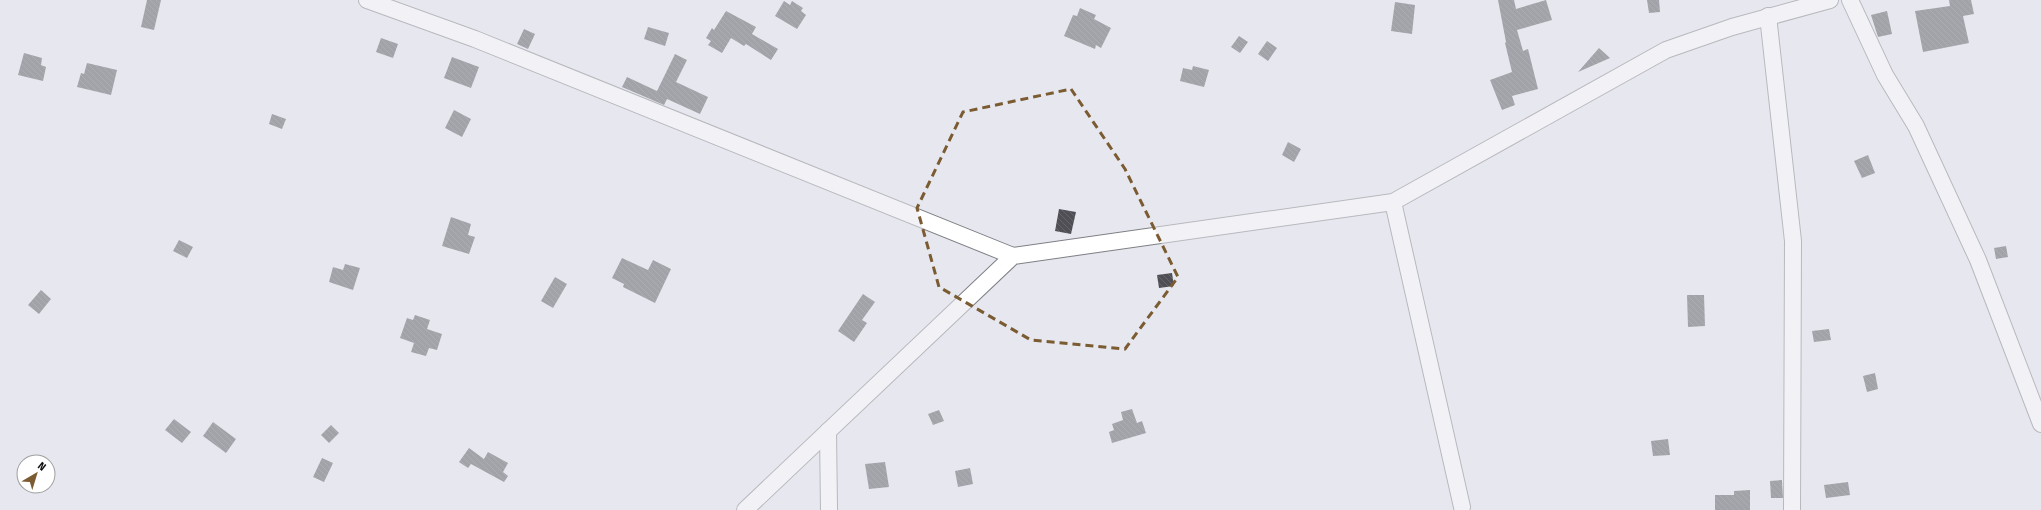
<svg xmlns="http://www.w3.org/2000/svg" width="2041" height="510" font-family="'Fira Sans Condensed',sans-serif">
<defs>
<pattern id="building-back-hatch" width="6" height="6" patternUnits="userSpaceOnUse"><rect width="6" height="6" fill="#4f4f55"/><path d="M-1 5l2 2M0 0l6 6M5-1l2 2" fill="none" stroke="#646469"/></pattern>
</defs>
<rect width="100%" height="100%" fill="#e7e8ef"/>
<g fill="url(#building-back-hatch)">
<path d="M 147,0 L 161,0 L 154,30 L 141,27 Z"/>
<path d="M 1498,0 L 1514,0 L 1516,9 L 1546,0 L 1552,20 L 1517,30 L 1523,51 L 1528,49 L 1538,89 L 1512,96 L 1515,105 L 1502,110 L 1490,80 L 1512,72 L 1505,43 L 1506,42 Z"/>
<path d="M 1647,0 L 1659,0 L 1660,12 L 1649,13 Z"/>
<path d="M 1949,0 L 1971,0 L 1974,14 L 1963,16 L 1969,43 L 1923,52 L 1915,11 L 1950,6 Z"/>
<path d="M 784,1 L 790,5 L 792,1 L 803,8 L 801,11 L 806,15 L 797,29 L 775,16 Z"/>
<path d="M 1395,2 L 1415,5 L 1412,34 L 1391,31 Z"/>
<path d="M 1080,8 L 1096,15 L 1094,19 L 1111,28 L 1101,48 L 1096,45 L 1095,49 L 1064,36 L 1073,15 L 1077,16 Z"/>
<path d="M 726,11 L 756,27 L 752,34 L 778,49 L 771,60 L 746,44 L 744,46 L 731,38 L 722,53 L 708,45 L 711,41 L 706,38 L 712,28 L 714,30 Z"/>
<path d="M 1887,11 L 1892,34 L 1878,37 L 1871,15 Z"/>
<path d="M 648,27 L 669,33 L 665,46 L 644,39 Z"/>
<path d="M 524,29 L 535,34 L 528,49 L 517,44 Z"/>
<path d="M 1239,36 L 1248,42 L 1240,53 L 1231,47 Z"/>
<path d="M 381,38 L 398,44 L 393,58 L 376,52 Z"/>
<path d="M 1267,41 L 1277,48 L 1268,61 L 1258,54 Z"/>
<path d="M 1599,48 L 1610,58 L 1578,72 Z"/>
<path d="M 24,53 L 42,58 L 41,65 L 46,67 L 43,81 L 18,75 Z"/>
<path d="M 675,54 L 687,60 L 676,82 L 708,97 L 700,114 L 667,99 L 664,105 L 622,87 L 627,77 L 657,91 Z"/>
<path d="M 452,57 L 479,67 L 471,88 L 444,78 Z"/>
<path d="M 87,63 L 117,70 L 111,95 L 77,87 L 81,73 L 84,74 Z"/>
<path d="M 1193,66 L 1209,70 L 1204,87 L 1180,81 L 1183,68 L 1192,70 Z"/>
<path d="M 454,110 L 471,119 L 462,137 L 445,128 Z"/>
<path d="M 272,114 L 286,119 L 282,129 L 269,124 Z"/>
<path d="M 1288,142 L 1301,149 L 1294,162 L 1282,155 Z"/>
<path d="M 1868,155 L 1875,173 L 1862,178 L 1854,161 Z"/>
<path d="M 1059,209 L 1076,212 L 1071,234 L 1055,231 Z"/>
<path d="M 451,217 L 471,224 L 468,235 L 475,237 L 469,254 L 442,246 Z"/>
<path d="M 179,240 L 193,247 L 187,258 L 173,251 Z"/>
<path d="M 2006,246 L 2008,257 L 1996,259 L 1994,248 Z"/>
<path d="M 622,258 L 648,270 L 653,260 L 671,269 L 655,303 L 623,287 L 624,284 L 612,278 Z"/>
<path d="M 345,264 L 360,268 L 353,290 L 329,282 L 333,267 L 343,270 Z"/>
<path d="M 1172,273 L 1174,286 L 1159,288 L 1157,275 Z"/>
<path d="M 555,277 L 567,284 L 553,308 L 541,301 Z"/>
<path d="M 41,290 L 51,299 L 39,314 L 28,305 Z"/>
<path d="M 863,294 L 875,302 L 862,320 L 867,323 L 854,342 L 838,331 Z"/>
<path d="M 1687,295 L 1704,295 L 1705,326 L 1688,327 Z"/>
<path d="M 415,315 L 430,320 L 427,329 L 442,334 L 437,350 L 429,348 L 426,356 L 411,352 L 414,343 L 400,338 L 407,318 L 413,320 Z"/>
<path d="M 1829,329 L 1831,340 L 1814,342 L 1812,331 Z"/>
<path d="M 1875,373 L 1878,389 L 1867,392 L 1863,376 Z"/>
<path d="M 1132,409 L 1137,423 L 1142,421 L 1146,433 L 1112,443 L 1109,432 L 1114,430 L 1112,424 L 1123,420 L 1121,412 Z"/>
<path d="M 939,410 L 944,421 L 933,425 L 928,414 Z"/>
<path d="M 174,419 L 191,432 L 182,443 L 165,430 Z"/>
<path d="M 213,422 L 236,439 L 226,453 L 203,436 Z"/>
<path d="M 331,425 L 339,433 L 329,443 L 321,435 Z"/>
<path d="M 1668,439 L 1670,455 L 1653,456 L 1651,441 Z"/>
<path d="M 469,448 L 484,459 L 488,452 L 508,463 L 503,472 L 508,476 L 504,482 L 471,464 L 468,468 L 459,462 Z"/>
<path d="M 322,458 L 333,463 L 324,482 L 313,477 Z"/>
<path d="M 885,462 L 889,487 L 869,489 L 865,464 Z"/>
<path d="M 970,468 L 973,484 L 958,487 L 955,471 Z"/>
<path d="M 1782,480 L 1783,498 L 1771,498 L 1770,481 Z"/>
<path d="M 1848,482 L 1850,495 L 1826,498 L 1824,485 Z"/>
<path d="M 1750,490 L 1750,510 L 1715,510 L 1715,495 L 1734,495 L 1734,491 Z"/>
</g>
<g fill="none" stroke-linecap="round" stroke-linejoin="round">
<g stroke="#7e7f85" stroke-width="18">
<g id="minor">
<path d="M 367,0 L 475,39 L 1013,256"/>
<path d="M 1850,0 L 1885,75 L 1916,126 L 1978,260 L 2041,424"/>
<path d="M 1768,16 L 1793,241 L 1792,510"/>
<path d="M 1393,202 L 1462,507"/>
<path d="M 828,431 L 829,510"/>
<path d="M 745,510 L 1013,256 L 1393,202 L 1666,50 L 1732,27 L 1830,0"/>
</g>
</g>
<use href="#minor" stroke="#fff" stroke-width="16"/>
</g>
<path d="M0 0H2041V510H0ZM 1071,89 L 1125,169 L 1178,277 L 1125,349 L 1031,340 L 939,287 L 917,208 L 963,112 Z" fill="#e7e8ef" fill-opacity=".55" fill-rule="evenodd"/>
<path fill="none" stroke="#7b5b31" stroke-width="3" stroke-dasharray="8 5" stroke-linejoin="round" d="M 1071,89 L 1125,169 L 1178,277 L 1125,349 L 1031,340 L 939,287 L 917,208 L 963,112 Z"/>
<g transform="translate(36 474) rotate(38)"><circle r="19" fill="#ffffff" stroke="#9f9fa0"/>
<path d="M0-3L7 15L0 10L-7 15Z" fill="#7b5b31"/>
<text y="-6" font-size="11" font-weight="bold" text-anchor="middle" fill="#0e0f11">N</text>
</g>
</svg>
